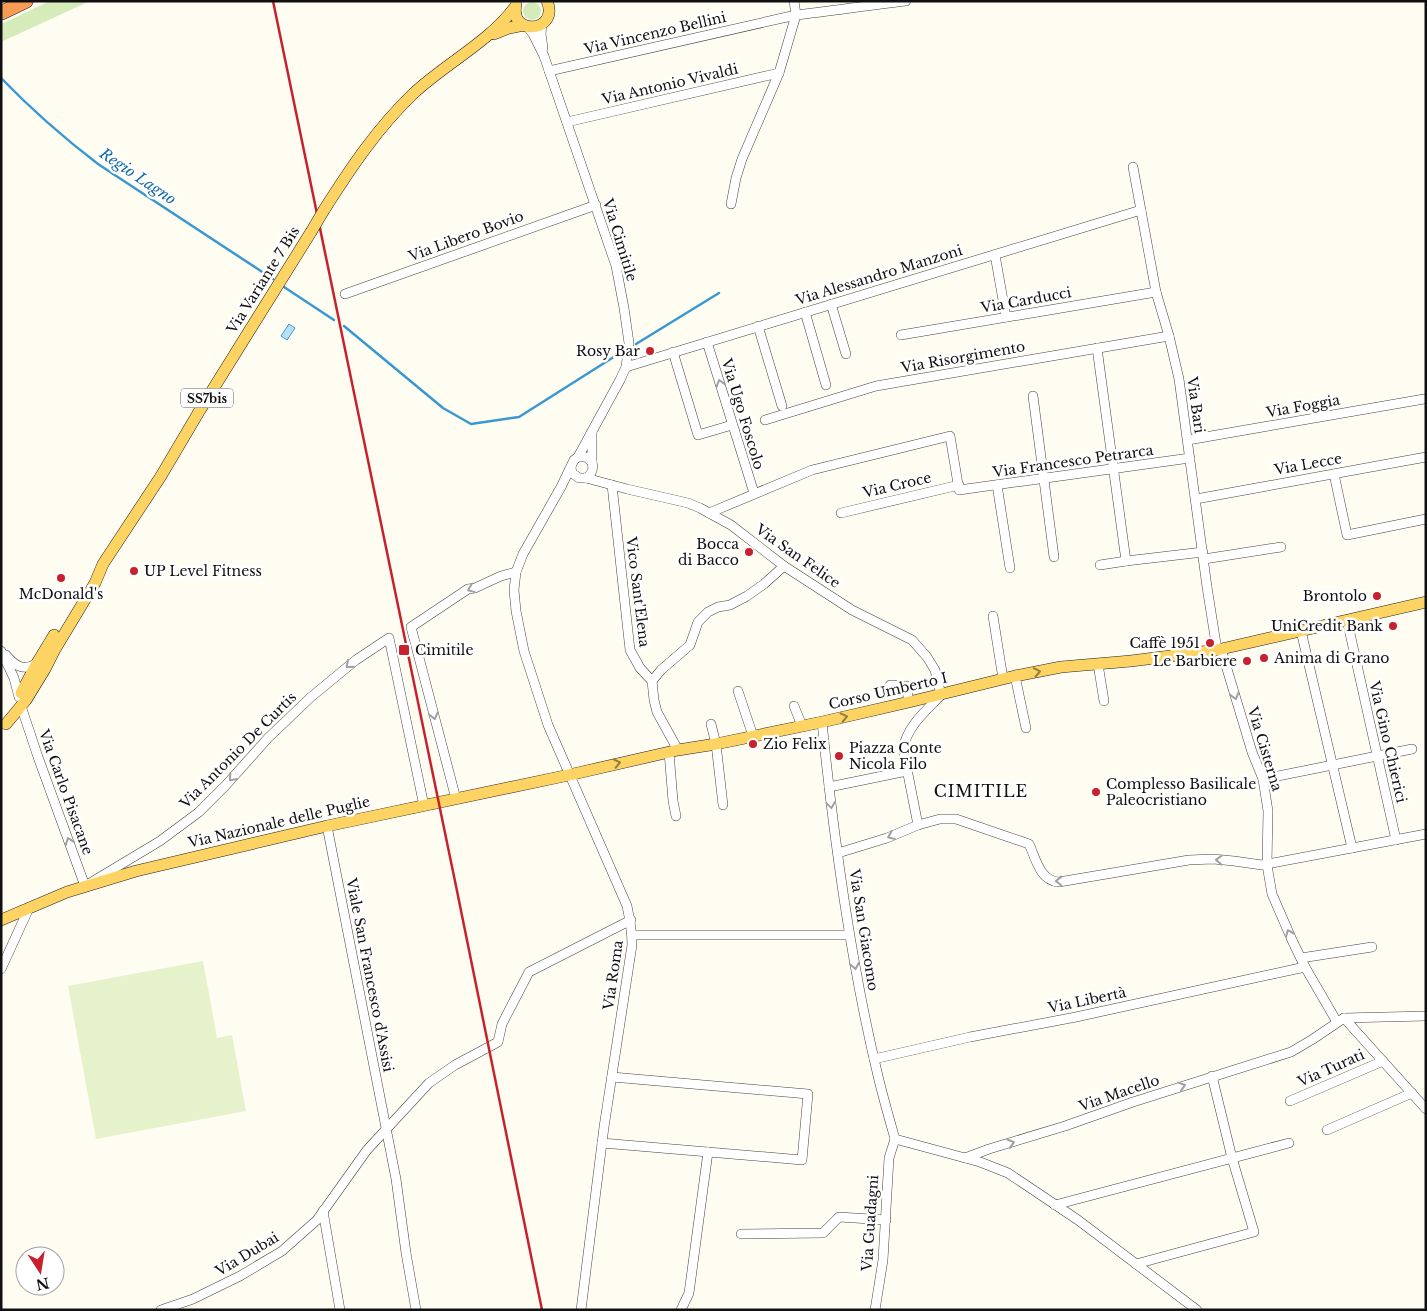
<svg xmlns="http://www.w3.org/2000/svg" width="1427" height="1311" font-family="'Libre Baskerville',serif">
<rect width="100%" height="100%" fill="#fffcf2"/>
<g fill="#d5ecba">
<path d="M 50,1 L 90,1 L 1,42 L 1,24 Z"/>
<circle cx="532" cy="11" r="9"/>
</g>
<path fill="#e6f2cc" d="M 203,961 L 217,1038 L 232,1035 L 246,1111 L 96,1139 L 68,986 Z"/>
<path fill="#b5e1f8" stroke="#3998d2" d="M 289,324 L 295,328 L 287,340 L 281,336 Z"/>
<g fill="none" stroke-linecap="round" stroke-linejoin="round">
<g stroke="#3998d2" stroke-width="2.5">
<path d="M 1,78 C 31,109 64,138 98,164 L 273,279"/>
<path d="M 284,287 L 334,320"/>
<path d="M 344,326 L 443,408 L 471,424 L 519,417 L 620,353"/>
<path d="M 636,344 L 719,293"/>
</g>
<g stroke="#434343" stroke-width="10">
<g id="minor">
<path d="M 542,24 L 541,34 L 543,48"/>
<path d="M 527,26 L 533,34 L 544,56 L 616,266 L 624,308 L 629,343 L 626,367 L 620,380 L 578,457"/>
<path d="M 549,71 L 796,15 C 833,11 869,5 906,1"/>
<path d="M 567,122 L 779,73"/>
<path d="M 1133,167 L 1156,292 L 1169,336 L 1179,379 L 1207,587 L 1217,650"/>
<path d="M 731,204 L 736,178 L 742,159 L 779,73 L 796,15 L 794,1"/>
<path d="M 995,255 L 1006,317"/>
<path d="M 345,294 L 596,205"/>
<path d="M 831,304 L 846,354"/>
<path d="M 805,312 L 826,385"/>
<path d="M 758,326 L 782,406"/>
<path d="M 901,335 L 1156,292"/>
<path d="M 707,342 L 754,493"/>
<path d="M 1097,348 L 1126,561"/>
<path d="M 673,352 L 698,435 L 732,425"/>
<path d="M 626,367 L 1141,210"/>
<path d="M 1033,396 L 1054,557"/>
<path d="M 765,420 L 876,386 L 1169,336"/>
<path d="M 1188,440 L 1424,399"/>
<path d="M 592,462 L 592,433"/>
<path d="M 571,468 L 572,473 L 579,478 L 586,478 L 627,489 L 688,503 L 700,508 L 731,525 L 784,566 L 852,610 L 912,640 L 927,657 L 935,670 L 941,695 C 926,711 907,726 903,749 L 918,825"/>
<path d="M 1334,474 L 1347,535 L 1426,519"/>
<path d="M 612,485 L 630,650 L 640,668 L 652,681 L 654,700 L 657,712 L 678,750"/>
<path d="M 997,485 L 1010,568"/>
<path d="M 1196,499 L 1426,457"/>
<path d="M 709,513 L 812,470 L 950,436 L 959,490 L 1190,458"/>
<path d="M 841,513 L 959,485"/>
<path d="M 1204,559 L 1281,547"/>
<path d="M 1100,565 L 1126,561 L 1203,552"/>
<path d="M 993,616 L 1003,679"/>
<path d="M 1347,620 L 1396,840"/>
<path d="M 1301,631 L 1352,848"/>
<path d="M 1221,649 L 1252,752 L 1263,779 L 1268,811 L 1267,865 L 1272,894 L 1292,940 L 1305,967 L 1337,1022"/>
<path d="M 1,651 L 14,678 L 19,697"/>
<path d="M 6,655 C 15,666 24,672 37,663"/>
<path d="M 1098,664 L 1104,701"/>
<path d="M 1015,676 L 1026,728"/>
<path d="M 652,681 L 661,670 L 690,645 L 698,622 L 708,612 L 718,607 L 730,605 L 747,596 L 764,584 L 784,566"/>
<path d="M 890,685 L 906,686 L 909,702"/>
<path d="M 738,691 L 753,736"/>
<path d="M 21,706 L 38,757 L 85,886 L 160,841 L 199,812 L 226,785 L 268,738 L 311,697 L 356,660 L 389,638 L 424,806"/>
<path d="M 794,706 L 802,726"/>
<path d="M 822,722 C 834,841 850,960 878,1076 C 883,1097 889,1118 895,1139"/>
<path d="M 711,724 L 716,744 L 723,805"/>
<path d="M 669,752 L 673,801 L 676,816"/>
<path d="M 1263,779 L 1412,749"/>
<path d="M 829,787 L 907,771"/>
<path d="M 456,799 L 411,627 L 468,589 L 475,588 L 501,576 L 516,572"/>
<path d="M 327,826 L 396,1179 L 406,1253 L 416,1310"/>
<path d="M 838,853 L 887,838 L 918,825 L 940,819 L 956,819 L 1029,844 C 1036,859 1040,881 1059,882 L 1189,860 L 1213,859 L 1234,861 L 1262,865 L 1426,834"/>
<path d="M 632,935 L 849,935"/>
<path d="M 1301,958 L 1372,947"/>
<path d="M 1,969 L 29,908"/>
<path d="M 1344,1018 L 1426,1109"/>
<path d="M 874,1059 L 970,1037 L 1076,1017 L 1305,967"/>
<path d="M 1290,1101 L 1383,1061"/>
<path d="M 1327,1130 L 1412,1093"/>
<path d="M 895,1139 L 980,1162 L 1008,1173 L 1078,1220 L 1197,1310"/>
<path d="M 602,1143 L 802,1160 L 808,1094 L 612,1077"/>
<path d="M 965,1158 L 989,1149 L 1065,1126 L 1133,1102 L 1291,1052 L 1313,1039 L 1344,1018 L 1426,1016"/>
<path d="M 1055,1205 L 1289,1143"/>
<path d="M 323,1211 L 340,1310"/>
<path d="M 741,1234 L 823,1233 L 839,1217 L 886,1220"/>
<path d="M 1136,1264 L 1254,1232 L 1232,1158 L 1212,1076"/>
<path d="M 161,1310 L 193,1299 L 240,1276 L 282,1251 L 317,1220 L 367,1150 L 429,1083 L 455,1065 L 498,1042 L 502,1024 L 529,972 L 631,920"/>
<path d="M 581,1310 L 604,1127 L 632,945 C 632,932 630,920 627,906 L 548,725 L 524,651 L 516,611 L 514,590 L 516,572 L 523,554 L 561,487 L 574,460 L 578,457 L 586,457 L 592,462 C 594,470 592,474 586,478"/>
<path d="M 681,1310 L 689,1293 L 708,1152"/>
<path d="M 875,1310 L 883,1260 L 889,1158 L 895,1139"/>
</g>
</g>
<g stroke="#212121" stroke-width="12">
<g id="major">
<path d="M 516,5 C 509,37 560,32 547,1"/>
<path d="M 494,34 L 509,28 L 524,25"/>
<path d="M 324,210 C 350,169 378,127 414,93 C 446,63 488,43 515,7"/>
<path d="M 21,693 L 37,663 L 54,635"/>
<path d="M 6,724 L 26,700 L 45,669 L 54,651 L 95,583 L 103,564 L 161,476 L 200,410 L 311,232"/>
<path d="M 1,920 L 67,892 L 136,871 L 327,826 L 569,775 L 678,750 L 716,744 L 822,722 L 909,702 L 1015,676 L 1061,667 L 1131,661 L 1217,650 L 1426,602"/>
</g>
</g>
<g stroke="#212121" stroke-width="15">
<path id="highway" d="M 1,13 L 26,1"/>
</g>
<use href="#minor" stroke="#fff" stroke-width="9"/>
<use href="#major" stroke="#fdd464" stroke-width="11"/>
<use href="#highway" stroke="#f99d56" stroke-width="14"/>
<path stroke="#c6212d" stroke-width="2.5" d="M 273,1 L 456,886 L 542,1310"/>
<g stroke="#212121" stroke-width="12" stroke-linecap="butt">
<path id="major-bridge" d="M 311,232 L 324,210"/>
</g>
<use href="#major-bridge" stroke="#fdd464" stroke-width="11"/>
</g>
<defs><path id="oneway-chevron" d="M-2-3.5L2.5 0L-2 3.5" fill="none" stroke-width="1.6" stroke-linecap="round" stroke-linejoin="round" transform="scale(1.25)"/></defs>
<g stroke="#9f9f9f">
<use href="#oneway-chevron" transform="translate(720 383) rotate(-107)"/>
<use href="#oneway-chevron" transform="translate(471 589) rotate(158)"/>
<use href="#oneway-chevron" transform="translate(349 665) rotate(139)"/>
<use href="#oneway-chevron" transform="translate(1235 696) rotate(73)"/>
<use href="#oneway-chevron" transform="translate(434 716) rotate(76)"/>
<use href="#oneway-chevron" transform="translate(232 778) rotate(131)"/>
<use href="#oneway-chevron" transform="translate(831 805) rotate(82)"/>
<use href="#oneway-chevron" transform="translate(891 836) rotate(158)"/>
<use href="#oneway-chevron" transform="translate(69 841) rotate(-110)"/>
<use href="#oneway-chevron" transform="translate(1219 860) rotate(-177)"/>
<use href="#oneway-chevron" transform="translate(1059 881) rotate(-179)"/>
<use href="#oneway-chevron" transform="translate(1289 933) rotate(-114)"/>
<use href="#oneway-chevron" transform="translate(855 966) rotate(79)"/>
<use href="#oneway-chevron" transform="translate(1182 1086) rotate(-18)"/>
<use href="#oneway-chevron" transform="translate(1011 1143) rotate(-17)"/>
</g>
<g stroke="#927c3e">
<use href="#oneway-chevron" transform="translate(1037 672) rotate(-11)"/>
<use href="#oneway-chevron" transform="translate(844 717) rotate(-13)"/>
<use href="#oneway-chevron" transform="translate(617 763) rotate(-13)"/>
</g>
<g fill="#c6212d" stroke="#fff" stroke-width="2">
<circle cx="650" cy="351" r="5"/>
<circle cx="749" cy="552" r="5"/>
<circle cx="134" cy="571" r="5"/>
<circle cx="61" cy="578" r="5"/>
<circle cx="1377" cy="596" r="5"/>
<circle cx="1393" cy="626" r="5"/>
<circle cx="1210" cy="643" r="5"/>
<rect x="398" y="644" width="12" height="12" rx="2.5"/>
<circle cx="1264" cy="658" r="5"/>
<circle cx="1247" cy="661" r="5"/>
<circle cx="753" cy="744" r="5"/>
<circle cx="839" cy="756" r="5"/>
<circle cx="1096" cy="792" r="5"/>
</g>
<g text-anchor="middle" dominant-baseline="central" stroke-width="5" stroke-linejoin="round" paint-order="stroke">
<rect fill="#fff" stroke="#585858" stroke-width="1" x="181" y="388.5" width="52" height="19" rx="4"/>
<g font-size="12" font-weight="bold" fill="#101010">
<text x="207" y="398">SS7bis</text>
</g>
<g font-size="14" fill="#101010" stroke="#fff">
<text transform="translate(655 33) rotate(-13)">Via Vincenzo Bellini</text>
<text transform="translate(670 84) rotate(-13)">Via Antonio Vivaldi</text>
<text transform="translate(466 236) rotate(-20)">Via Libero Bovio</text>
<text transform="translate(620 240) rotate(73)">Via Cimitile</text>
<text transform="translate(879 275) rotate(-17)">Via Alessandro Manzoni</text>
<text transform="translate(263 280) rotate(-58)">Via Variante 7 Bis</text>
<text transform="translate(1026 300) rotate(-10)">Via Carducci</text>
<text transform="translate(963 357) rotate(-10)">Via Risorgimento</text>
<text transform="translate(1196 405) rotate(82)">Via Bari</text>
<text transform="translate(1303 406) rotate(-10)">Via Foggia</text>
<text transform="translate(743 414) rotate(73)">Via Ugo Foscolo</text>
<text transform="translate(1073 461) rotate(-8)">Via Francesco Petrarca</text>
<text transform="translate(1308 464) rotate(-10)">Via Lecce</text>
<text transform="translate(897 485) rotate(-13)">Via Croce</text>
<text transform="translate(798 556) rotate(35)">Via San Felice</text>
<text transform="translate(638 592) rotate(83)">Vico Sant'Elena</text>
<text transform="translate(888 691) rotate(-13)">Corso Umberto I</text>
<text transform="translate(1388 742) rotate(77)">Via Gino Chierici</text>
<text transform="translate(1265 749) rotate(73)">Via Cisterna</text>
<text transform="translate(238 750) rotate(-45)">Via Antonio De Curtis</text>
<text transform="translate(66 792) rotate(70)">Via Carlo Pisacane</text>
<text transform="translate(279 822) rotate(-13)">Via Nazionale delle Puglie</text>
<text transform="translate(864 930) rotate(81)">Via San Giacomo</text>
<text transform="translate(370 975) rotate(79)">Viale San Francesco d'Assisi</text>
<text transform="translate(613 975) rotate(-82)">Via Roma</text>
<text transform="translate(1087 1000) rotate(-12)">Via Libertà</text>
<text transform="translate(1331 1068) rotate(-24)">Via Turati</text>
<text transform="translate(1119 1093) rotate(-19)">Via Macello</text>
<text transform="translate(870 1223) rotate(-86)">Via Guadagni</text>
<text transform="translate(247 1254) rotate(-31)">Via Dubai</text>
</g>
<g font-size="14" fill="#101010" stroke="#fff" text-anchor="end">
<text x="640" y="351">Rosy Bar</text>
<text x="739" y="544">Bocca<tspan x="739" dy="16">di Bacco</tspan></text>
<text x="144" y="571" text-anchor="start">UP Level Fitness</text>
<text x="61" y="594" text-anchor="middle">McDonald's</text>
<text x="1367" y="596">Brontolo</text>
<text x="1383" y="626">UniCredit Bank</text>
<text x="1200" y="643">Caffè 1951</text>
<text x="415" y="650" text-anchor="start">Cimitile</text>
<text x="1274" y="658" text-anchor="start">Anima di Grano</text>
<text x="1237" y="661">Le Barbiere</text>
<text x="763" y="744" text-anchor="start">Zio Felix</text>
<text x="849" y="748" text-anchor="start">Piazza Conte<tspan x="849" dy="16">Nicola Filo</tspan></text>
<text x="1106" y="784" text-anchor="start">Complesso Basilicale<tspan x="1106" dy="16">Paleocristiano</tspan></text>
</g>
<g font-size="15" font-style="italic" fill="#136aa7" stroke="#fff">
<text transform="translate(138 176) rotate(34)">Regio Lagno</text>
</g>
<g font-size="16" letter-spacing="1" fill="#101010" stroke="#fff">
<text x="981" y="791">CIMITILE</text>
</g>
</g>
<rect width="1427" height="1311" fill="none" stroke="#101010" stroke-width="5"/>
<g transform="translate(40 1271) rotate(168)"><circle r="24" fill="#ffffff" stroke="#9f9f9f"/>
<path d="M0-4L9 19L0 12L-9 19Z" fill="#c6212d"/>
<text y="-8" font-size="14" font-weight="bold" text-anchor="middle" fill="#101010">N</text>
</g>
</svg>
